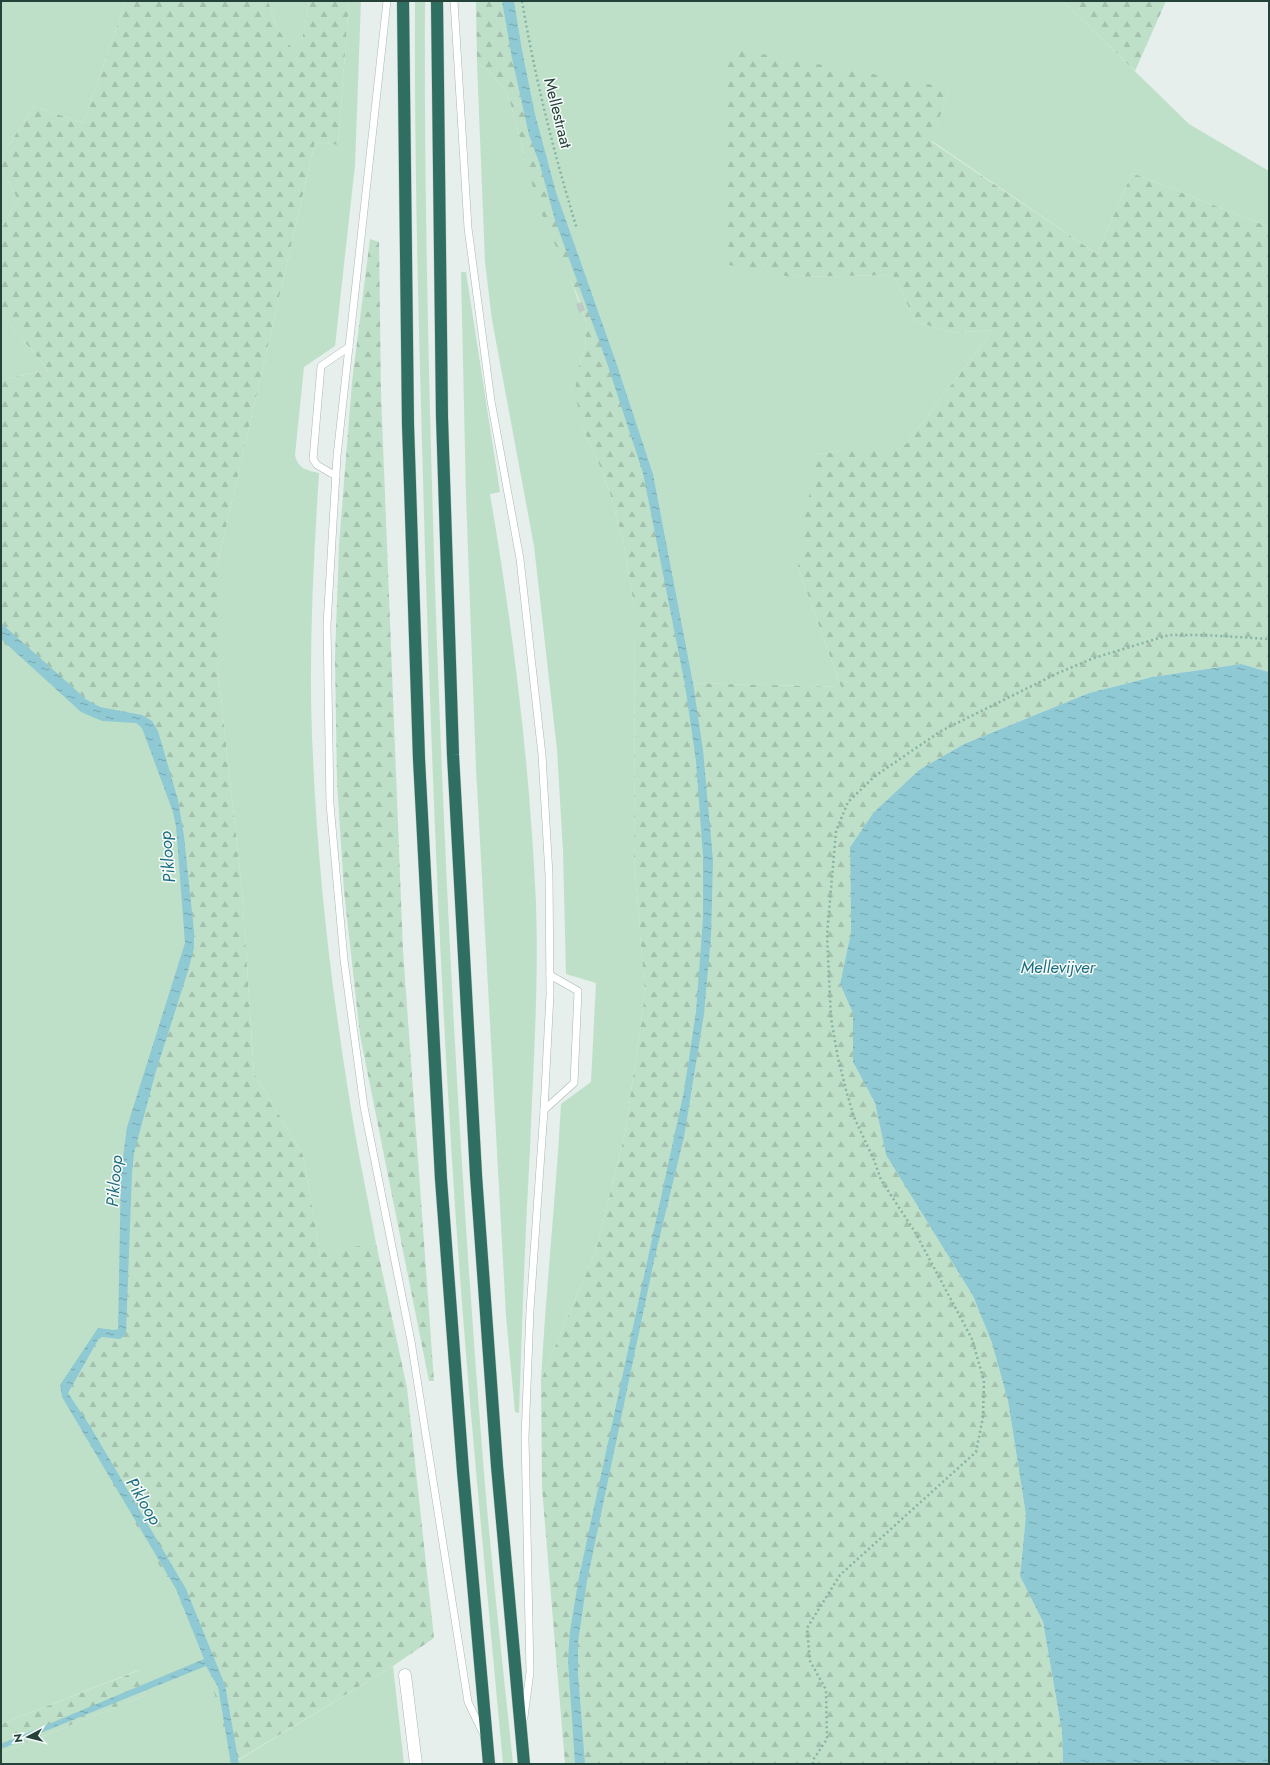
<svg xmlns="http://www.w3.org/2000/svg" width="1270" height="1765" font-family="Jost,sans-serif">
<defs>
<pattern id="forest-firs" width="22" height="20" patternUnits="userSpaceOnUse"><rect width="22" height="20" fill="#bfe0c8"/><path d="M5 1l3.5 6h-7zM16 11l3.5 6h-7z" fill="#a4c1ad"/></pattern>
<pattern id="water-ripples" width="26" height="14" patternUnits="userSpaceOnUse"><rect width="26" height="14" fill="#8ec9d4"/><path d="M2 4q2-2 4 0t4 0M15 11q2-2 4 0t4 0" fill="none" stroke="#74a5ad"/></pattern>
</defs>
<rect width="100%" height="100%" fill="#e6efeb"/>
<g fill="#bfe0c8">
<path d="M 1,1 L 126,1 L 83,123 L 34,106 L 1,157 Z"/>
<path d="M 268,1 L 309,1 L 299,59 L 277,28 Z"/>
<path d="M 349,1 L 361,1 L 355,165 L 335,346 L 304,367 L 295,455 C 298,469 307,470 319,473 C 313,568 308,663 313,757 C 318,875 332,993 351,1109 C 358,1154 368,1198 376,1243 L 320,1254 L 303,1155 L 254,1073 L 242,890 L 217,661 L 217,566 L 315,142 L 338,145 Z"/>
<path d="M 415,1 L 425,1 C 424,196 429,391 435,587 C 445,882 460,1178 484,1473 C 492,1570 503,1667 513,1764 L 503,1764 C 489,1611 474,1458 462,1304 C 443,1054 433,802 425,551 C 420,368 414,184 415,1 Z"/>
<path d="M 514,1 L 1063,1 L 1189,124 L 1269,171 L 1269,227 L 1132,173 L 1097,254 L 932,141 L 949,88 L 791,277 L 893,275 L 916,322 L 955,333 L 993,330 L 907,443 L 897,451 L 841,451 L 822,454 L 818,453 L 798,567 L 841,687 L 693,683 L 653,474 L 616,362 L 556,192 L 535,114 L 522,50 Z"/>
<path d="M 477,63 L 489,71 L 504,88 L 511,105 L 524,154 L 587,324 L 585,347 L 578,368 L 582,427 L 599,464 L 610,493 L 624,545 L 635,612 L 634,858 L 645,994 L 625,1133 L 596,1250 L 541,1380 C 546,1288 556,1196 561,1104 L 591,1082 L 596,983 L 566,974 L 563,851 L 557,750 L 534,546 L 492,320 L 485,262 Z"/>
<path d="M 1,168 L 18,200 L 1,229 Z"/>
<path d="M 461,272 L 466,272 L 500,492 L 490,494 C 513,629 530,766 536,904 C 539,986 533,1067 530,1149 C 525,1237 522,1325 519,1413 L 515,1412 L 506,1316 L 476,768 L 466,496 Z"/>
<path d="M 1,313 L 48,370 L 1,380 Z"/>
<path d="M 1,642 L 49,673 L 141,719 L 177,814 L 186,893 L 193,1608 L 234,1763 L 393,1666 L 404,1764 L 1,1764 L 1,1753 L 146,1695 L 139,1670 L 1,1724 Z"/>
</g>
<g fill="url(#forest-firs)">
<path d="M 126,1 L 268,1 L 277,28 L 299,58 L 309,1 L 349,1 L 338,145 L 315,142 L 217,566 L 217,661 L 242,890 L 254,1073 L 303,1155 L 320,1253 L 376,1243 L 407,1388 L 434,1638 L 393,1666 L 233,1763 L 208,1669 L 184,1608 L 62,1397 L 103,1333 L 121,1331 L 127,1166 L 189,949 L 177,814 L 140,719 L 109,716 L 49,673 L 1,642 L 1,380 L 48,370 L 1,313 L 1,229 L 18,200 L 1,168 L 1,157 L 34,106 L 83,123 Z"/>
<path d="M 476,1 L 514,1 L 522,50 L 535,114 L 556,192 L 616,362 L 653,474 L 693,683 L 841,687 L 798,567 L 801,539 L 817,453 L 822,454 L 841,451 L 897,451 L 907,443 L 993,330 L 955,333 L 916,322 L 893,275 L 791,277 L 729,265 L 723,47 L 949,88 L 932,142 L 1097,254 L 1132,173 L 1269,227 L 1269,672 L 1241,664 L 1152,677 L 1089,693 L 964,744 L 919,770 L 874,812 L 850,847 L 851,932 L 840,984 L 853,1013 L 853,1062 L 875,1103 L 886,1155 L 973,1296 L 992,1343 L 1008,1401 L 1026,1515 L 1020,1576 L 1043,1622 L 1062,1732 L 1063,1764 L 565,1764 L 542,1488 L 541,1380 L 596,1250 L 625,1133 L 645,994 L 634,858 L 635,612 L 624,545 L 610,493 L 599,464 L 582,427 L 575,392 L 578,368 L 585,347 L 587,324 L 578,297 L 537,203 L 511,105 L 504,88 L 489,71 L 477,63 Z"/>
<path d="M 1063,1 L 1166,1 L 1135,71 Z"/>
<path d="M 370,239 L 379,242 L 381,394 L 403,951 L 434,1381 L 429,1381 L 360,1035 L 344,891 L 337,783 L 335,658 L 339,545 L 352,382 Z"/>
<path d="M 140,1670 L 146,1695 L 1,1753 L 1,1724 Z"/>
</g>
<g fill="url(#water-ripples)">
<path d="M 502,1 L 514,1 L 522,50 L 535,114 L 556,192 L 616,362 L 653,474 L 693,683 L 703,750 L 713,860 L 711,936 L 704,1014 L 684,1137 L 655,1256 L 587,1581 L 578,1642 L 578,1674 L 585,1764 L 575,1764 L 568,1660 L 570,1631 L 579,1577 L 684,1091 L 696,1012 L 703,918 L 703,856 L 696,761 L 685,685 L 643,473 L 607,363 L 555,220 L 540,165 L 529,135 L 512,58 Z"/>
<path d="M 1,623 L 87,700 L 100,707 L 142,715 L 152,721 L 158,731 L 178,800 L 184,836 L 194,931 L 194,948 L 188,971 L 156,1071 L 134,1153 L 132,1173 L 126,1334 L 120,1339 L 102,1337 L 98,1340 L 68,1393 L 90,1426 L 186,1589 L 225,1685 L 239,1764 L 231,1764 L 218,1687 L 206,1666 L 1,1749 L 1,1744 L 204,1659 L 176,1589 L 62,1397 L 60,1385 L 98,1328 L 115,1330 L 118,1329 L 121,1172 L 127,1127 L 185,943 L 176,826 L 173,812 L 142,728 L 136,723 L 102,721 L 81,712 L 1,639 Z"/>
<path d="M 1241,664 L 1269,672 L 1269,1764 L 1063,1764 L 1062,1732 L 1043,1622 L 1020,1576 L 1026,1515 L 1008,1401 L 992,1343 L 973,1296 L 886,1155 L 875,1103 L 853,1062 L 853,1013 L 840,984 L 851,932 L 850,847 L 874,812 L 919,770 L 964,744 L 1089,693 L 1152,677 Z"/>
</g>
<path fill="#bbcac4" d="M 582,302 L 585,310 L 579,313 L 576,304 Z"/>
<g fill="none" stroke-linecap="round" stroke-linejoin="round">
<g stroke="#a8b8b2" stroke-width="8">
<g id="lane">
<path d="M 387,1 L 337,456 L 327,625 L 330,804 L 344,960 L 364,1107 L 411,1341 L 468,1702 L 484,1735"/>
<path d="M 454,1 L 468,228 L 491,401 L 520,559 L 542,755 L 549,875 L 550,994 L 544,1110 L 530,1310 L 525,1437 L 530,1672 L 524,1717"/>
<path d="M 336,476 L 317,465 L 313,459 L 321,366 L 349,347"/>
<path d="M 544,1110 L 574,1083 L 578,991 L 550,975"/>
</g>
</g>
<g stroke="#a8b8b2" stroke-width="13">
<path id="street" d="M 405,1675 L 416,1764"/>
</g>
<g stroke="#c2cac8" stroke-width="13">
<g id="highway">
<path d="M 403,1 L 408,424 L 419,759 L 441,1179 L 463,1471 L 489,1764"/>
<path d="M 437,1 L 442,417 L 453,755 L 476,1175 L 497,1466 L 524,1764"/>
</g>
</g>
<g stroke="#86b3a5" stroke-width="2.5" stroke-dasharray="2 3" stroke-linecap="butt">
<path d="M 522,1 C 535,78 554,154 577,229"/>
<path d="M 813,1764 L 813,1760 L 827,1739 L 826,1690 L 810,1661 L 807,1628 L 840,1575 L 976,1452 L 983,1417 L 984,1381 L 972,1339 L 915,1232 L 881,1180 L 874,1160 L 854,1117 L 846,1090 L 838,1058 L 831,1018 L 827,935 L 836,831 L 848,802 L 875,776 L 941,731 L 1058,673 L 1094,658 L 1169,635 L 1205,635 L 1269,639"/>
</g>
<use href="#lane" stroke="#fff" stroke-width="7"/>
<use href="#street" stroke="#fff" stroke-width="12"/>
<use href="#highway" stroke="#2f6f62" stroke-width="12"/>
</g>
<g text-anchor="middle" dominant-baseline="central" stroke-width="3" stroke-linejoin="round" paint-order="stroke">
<g font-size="16" fill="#24423a" stroke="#f7fbf9">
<text transform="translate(558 113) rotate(76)">Mellestraat</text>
</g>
<g font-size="17" font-style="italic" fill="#1c6f80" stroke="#f7fbf9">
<text transform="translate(167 857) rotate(-95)">Pikloop</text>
<text x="1058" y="967">Mellevijver</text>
<text transform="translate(114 1181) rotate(-85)">Pikloop</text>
<text transform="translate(144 1501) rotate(59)">Pikloop</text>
</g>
</g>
<rect width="1270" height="1765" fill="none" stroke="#24423a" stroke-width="4"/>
<g transform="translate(28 1737) rotate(263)" stroke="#f7fbf9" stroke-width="3" paint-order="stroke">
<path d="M0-3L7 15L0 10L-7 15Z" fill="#24423a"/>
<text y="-6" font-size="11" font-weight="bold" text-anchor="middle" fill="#24423a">N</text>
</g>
</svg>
